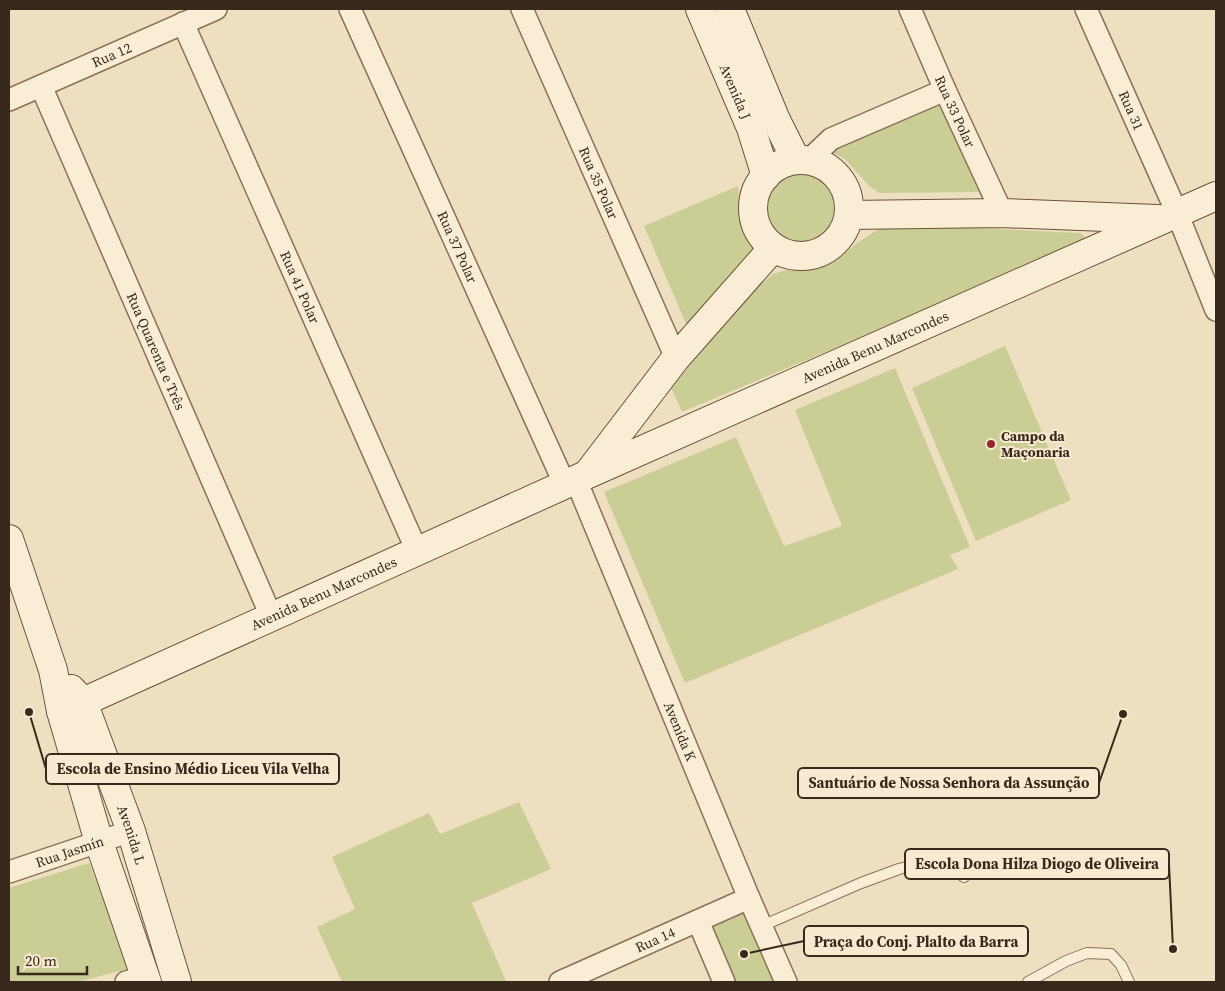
<svg xmlns="http://www.w3.org/2000/svg" width="1225" height="991" font-family="'Source Serif 4',serif">
<rect width="100%" height="100%" fill="#efdfc1"/>
<g fill="#cace95">
<path d="M 937,98 L 979,192 L 880,193 L 870,187 L 845,159 L 829,151 Z"/>
<circle cx="801" cy="210" r="39"/>
<path d="M 738,186 L 740,212 L 745,233 L 756,249 L 687,326 L 644,226 Z"/>
<path d="M 895,224 L 1080,233 L 1086,238 L 1084,244 L 682,412 L 671,388 L 750,294 L 773,274 L 796,267 L 817,266 L 836,261 L 857,243 L 877,230 Z"/>
<path d="M 1005,346 L 1071,500 L 976,541 L 912,388 Z"/>
<path d="M 895,368 L 970,547 L 950,555 L 958,569 L 685,683 L 604,492 L 736,437 L 784,546 L 842,526 L 795,410 Z"/>
<path d="M 519,802 L 551,869 L 472,903 L 506,981 L 503,982 L 342,982 L 317,927 L 355,909 L 332,857 L 429,813 L 440,834 Z"/>
<path d="M 89,863 L 131,968 L 77,982 L 9,982 L 9,888 Z"/>
<path d="M 745,909 L 777,982 L 736,982 L 711,926 Z"/>
</g>
<g fill="none" stroke-linecap="round" stroke-linejoin="round">
<g stroke="#8a7058" stroke-width="12">
<g id="lane">
<path d="M 762,926 L 861,883 L 899,869 L 918,864 L 938,860 L 950,865 L 964,877"/>
<path d="M 1028,982 L 1066,961 L 1087,953 L 1111,954 L 1121,965 L 1129,982"/>
</g>
</g>
<g stroke="#8a7058" stroke-width="24">
<g id="street">
<path id="s1" d="M 350,9 L 565,485"/>
<path id="s2" d="M 522,9 L 676,358"/>
<path id="s3" d="M 910,9 L 945,90 L 1002,213"/>
<path id="s4" d="M 1086,9 L 1177,213 L 1216,310"/>
<path id="s5" d="M 183,23 L 417,551"/>
<path id="s6" d="M 41,86 L 271,616"/>
<path id="s7" d="M 9,100 L 216,9"/>
<path d="M 808,161 L 831,139 L 945,90"/>
<path id="s8" d="M 576,480 L 749,898 L 786,982"/>
<path id="s9" d="M 9,872 L 131,831"/>
<path d="M 698,921 L 724,982"/>
<path d="M 126,982 L 145,977"/>
<path id="s10" d="M 560,982 L 749,898"/>
</g>
</g>
<g stroke="#6b513b" stroke-width="30">
<g id="secondary">
<path id="s11" d="M 700,9 L 751,128 L 766,176"/>
<path d="M 730,9 L 776,120 L 796,160"/>
<circle cx="801" cy="208" r="48"/>
<path d="M 849,215 L 1002,213 L 1157,219"/>
<path d="M 589,472 L 676,358 L 773,248"/>
<path d="M 9,539 L 53,670 L 61,711 L 99,842 L 147,982"/>
<path id="s12" d="M 71,689 L 83,702 L 131,831 L 177,982"/>
<path id="s13" d="M 61,711 L 83,702 L 586,475 L 1216,196"/>
</g>
</g>
<use href="#lane" stroke="#faedd5" stroke-width="10"/>
<use href="#street" stroke="#faedd5" stroke-width="21"/>
<use href="#secondary" stroke="#faedd5" stroke-width="28"/>
</g>
<circle fill="#9b262d" stroke="#f7ead1" stroke-width="2" cx="991" cy="444" r="5"/>
<g text-anchor="middle" dominant-baseline="central" stroke-width="4" stroke-linejoin="round" paint-order="stroke">
<g font-size="14" fill="#39291d" stroke="#f7ead1">
<text stroke="none"><textPath href="#s7" startOffset="112">Rua 12</textPath></text>
<text stroke="none"><textPath href="#s11" startOffset="90">Avenida J</textPath></text>
<text stroke="none"><textPath href="#s3" startOffset="112">Rua 33 Polar</textPath></text>
<text stroke="none"><textPath href="#s4" startOffset="111">Rua 31</textPath></text>
<text stroke="none"><textPath href="#s2" startOffset="190">Rua 35 Polar</textPath></text>
<text stroke="none"><textPath href="#s1" startOffset="261">Rua 37 Polar</textPath></text>
<text stroke="none"><textPath href="#s5" startOffset="289">Rua 41 Polar</textPath></text>
<text stroke="none"><textPath href="#s13" startOffset="892">Avenida Benu Marcondes</textPath></text>
<text stroke="none"><textPath href="#s6" startOffset="289">Rua Quarenta e Três</textPath></text>
<text stroke="none"><textPath href="#s13" startOffset="288">Avenida Benu Marcondes</textPath></text>
<text stroke="none"><textPath href="#s8" startOffset="272">Avenida K</textPath></text>
<text stroke="none"><textPath href="#s12" startOffset="159">Avenida L</textPath></text>
<text stroke="none"><textPath href="#s9" startOffset="64">Rua Jasmín</textPath></text>
<text stroke="none"><textPath href="#s10" startOffset="104">Rua 14</textPath></text>
</g>
<g font-size="14" font-weight="bold" fill="#39291d" stroke="#f7ead1" text-anchor="start">
<text x="1001" y="436">Campo da<tspan x="1001" dy="16">Maçonaria</tspan></text>
</g>
</g>
<path fill="none" stroke="#39291d" stroke-width="2" d="M29 712L46 769M1123 714L1099 783M1173 949L1169 864M744 954L804 941"/>
<g fill="#39291d" stroke="#f7ead1" stroke-width="2">
<circle cx="29" cy="712" r="5"/>
<circle cx="1123" cy="714" r="5"/>
<circle cx="1173" cy="949" r="5"/>
<circle cx="744" cy="954" r="5"/>
</g>
<g fill="#f7ead1" stroke="#39291d" stroke-width="2">
<rect x="46" y="754" width="293" height="30" rx="5"/>
<rect x="798" y="768" width="301" height="30" rx="5"/>
<rect x="905" y="849" width="264" height="30" rx="5"/>
<rect x="804" y="926" width="224" height="30" rx="5"/>
</g>
<g font-size="15" text-anchor="middle" font-weight="bold" fill="#39291d">
<text x="193" y="774">Escola de Ensino Médio Liceu Vila Velha</text>
<text x="949" y="788">Santuário de Nossa Senhora da Assunção</text>
<text x="1037" y="869">Escola Dona Hilza Diogo de Oliveira</text>
<text x="916" y="947">Praça do Conj. Plalto da Barra</text>
</g>
<rect width="1225" height="991" fill="none" stroke="#39291d" stroke-width="20"/>
<path d="M18 966v8h69v-8" fill="none" stroke="#39291d" stroke-width="2.5"/>
<text x="25" y="966" font-size="15" fill="#39291d" stroke="#f7ead1" stroke-width="4" paint-order="stroke">20 m</text>
</svg>
